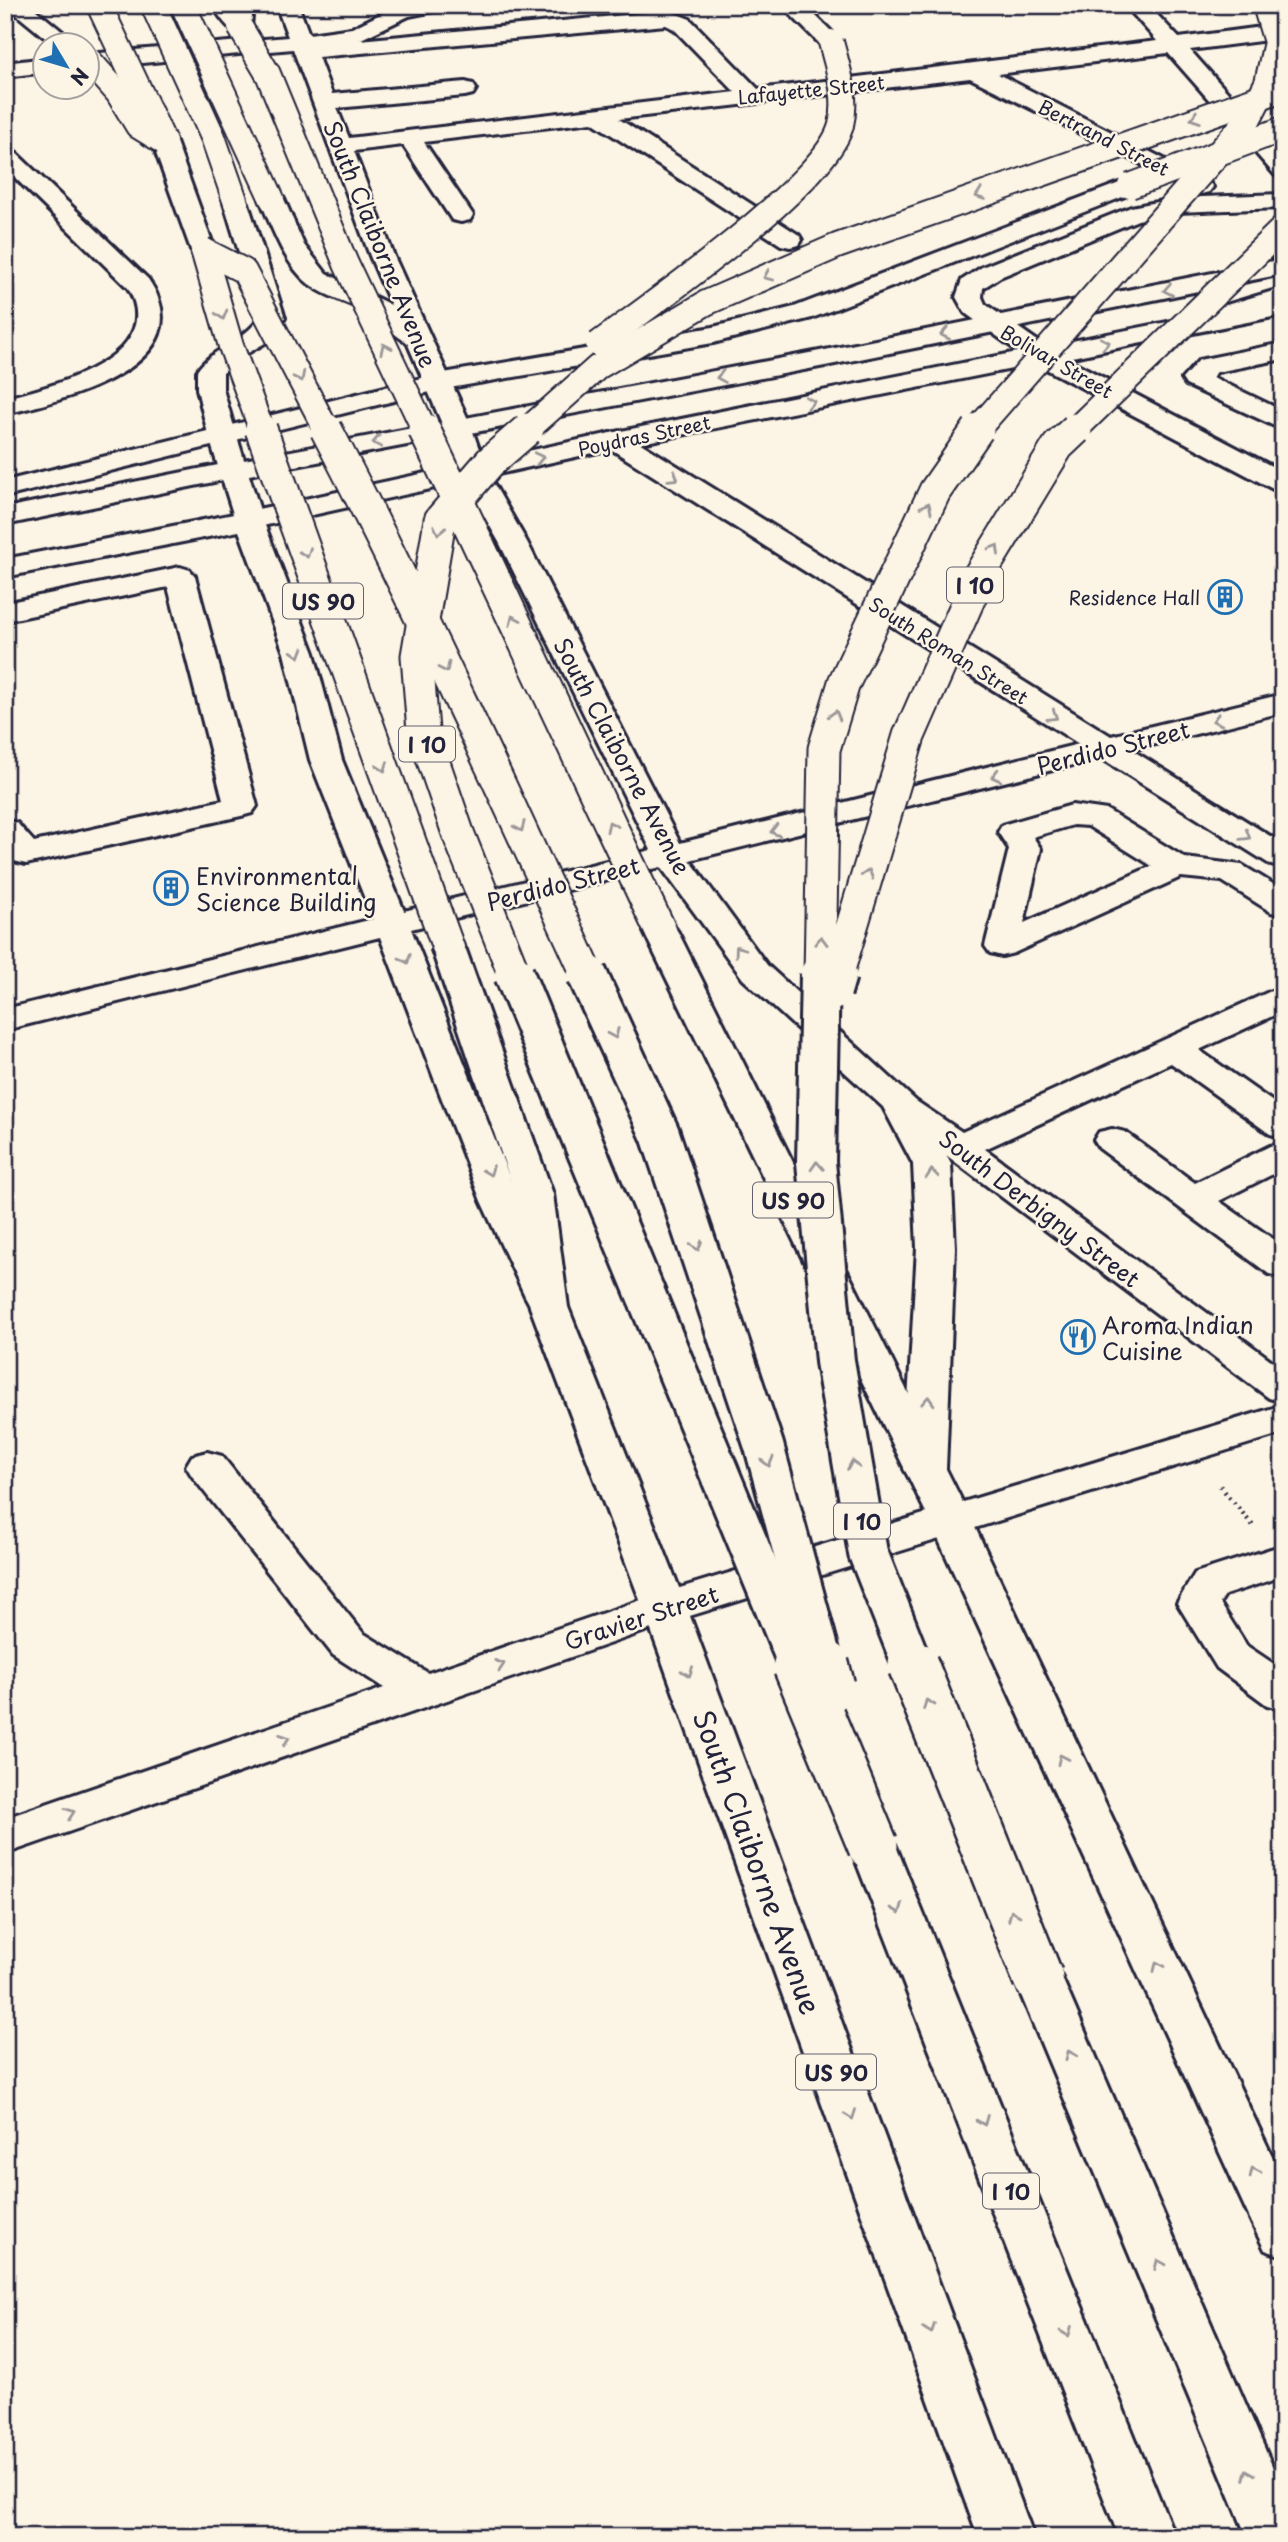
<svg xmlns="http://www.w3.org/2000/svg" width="1288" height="2542" font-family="'Playpen Sans',sans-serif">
<rect width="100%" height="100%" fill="#fcf5e5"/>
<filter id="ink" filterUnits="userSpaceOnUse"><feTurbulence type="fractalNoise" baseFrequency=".0143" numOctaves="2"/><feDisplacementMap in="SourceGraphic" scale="14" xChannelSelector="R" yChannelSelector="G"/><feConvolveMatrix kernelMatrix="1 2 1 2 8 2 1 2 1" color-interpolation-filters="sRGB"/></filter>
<g filter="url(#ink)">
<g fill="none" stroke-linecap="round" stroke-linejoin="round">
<g stroke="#22223b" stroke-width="6">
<g id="minor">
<path d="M 276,5 L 298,5 L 309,34 L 352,28 L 399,5 L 442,5 L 439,10 L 409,16 L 359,40 L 669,11 L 690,19 L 758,89 L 1157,41 L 1125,5 L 1148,5 L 1179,38 L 1283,24 L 1283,38 L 1190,50 L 1283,155 L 1283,177 L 1275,175 L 1168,53 L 998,74 L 1209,182 L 1213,187 L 1209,192 L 1201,194 L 970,78 L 619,119 L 799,235 L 802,240 L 799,245 L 790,247 L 781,245 L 592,122 L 424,142 L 473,215 L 470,220 L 461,222 L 452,220 L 403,145 L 354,151 L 394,256 L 471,426 L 487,472 L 527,542 L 680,843 L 1079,744 L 606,446 L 602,440 L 606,434 L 616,432 L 626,434 L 1111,736 L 1283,694 L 1283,712 L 1132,750 L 1283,844 L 1283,868 L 1271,865 L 1101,758 L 690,860 L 767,965 L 916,1101 L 962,1132 L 1271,991 L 1283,988 L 1283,1011 L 1199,1050 L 1283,1109 L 1283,1137 L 1270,1134 L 1171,1063 L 985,1149 L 1283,1369 L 1283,1402 L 1269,1398 L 946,1155 L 951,1164 L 955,1248 L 946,1469 L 940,1479 L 925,1483 L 910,1479 L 904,1469 L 917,1248 L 913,1164 L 883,1107 L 743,979 L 661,867 L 411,929 L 519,1201 L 563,1296 L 558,1305 L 544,1309 L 530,1305 L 525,1296 L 481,1201 L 380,937 L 5,1030 L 5,1009 L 373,919 L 310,760 L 284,653 L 235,520 L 208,434 L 212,428 L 222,426 L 232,428 L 236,434 L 263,520 L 314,653 L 342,760 L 404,911 L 651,850 L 499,542 L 459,472 L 443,426 L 370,256 L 293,49 L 88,68 L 88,54 L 288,37 ZM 666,25 L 674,29 L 735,92 L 349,138 L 337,108 L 465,96 L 473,94 L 476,89 L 473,84 L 465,82 L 332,94 L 318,57 Z"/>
<path d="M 46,58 L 46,72 L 5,77 L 5,63 Z"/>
<path d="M 5,148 L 13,150 L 148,279 C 207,365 63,401 5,414 L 5,398 C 52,387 168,357 128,288 L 5,168 Z"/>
<path d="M 1283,194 L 1283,208 L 1177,212 L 1138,220 L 1000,277 L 983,288 L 982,297 L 985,304 L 1049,349 L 1283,472 L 1283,491 L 1273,489 L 1031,361 L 965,313 L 956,297 L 962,280 L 982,267 L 1131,207 L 1177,198 Z"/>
<path d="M 1283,343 L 1283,359 L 1217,372 L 1212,377 L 1283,411 L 1283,430 L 1186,385 L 1182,379 L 1199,360 Z"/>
<path d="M 180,567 L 190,570 L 195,576 L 257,806 L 252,813 L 241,816 L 26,864 L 14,861 L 5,850 L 5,820 L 17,823 L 34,842 L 223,800 L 168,587 L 5,621 L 5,603 Z"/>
<path d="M 1072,805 L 1107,810 L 1185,858 L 1242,865 L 1283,890 L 1283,915 L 1271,912 L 1222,881 L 1181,877 L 1014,953 L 1002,956 L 990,953 L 985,946 L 1009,849 L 998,832 L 1002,825 ZM 1073,825 L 1088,826 L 1152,866 L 1024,923 L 1041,849 L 1033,837 Z"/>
<path d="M 1112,1129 L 1125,1132 L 1195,1183 L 1270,1146 L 1283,1143 L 1283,1169 L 1219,1201 L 1283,1246 L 1283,1277 L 1269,1274 L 1099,1148 L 1094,1140 L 1099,1132 Z"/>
<path d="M 1283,1405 L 1283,1433 L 680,1619 L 5,1854 L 5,1818 L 384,1688 L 333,1655 L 192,1476 L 186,1466 L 192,1456 L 207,1452 L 222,1456 L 363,1633 L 428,1673 L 650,1597 Z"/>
<path d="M 1283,1545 L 1283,1576 L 1225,1595 L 1220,1603 L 1247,1646 L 1283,1670 L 1283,1709 L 1267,1705 L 1217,1668 L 1177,1603 L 1195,1573 Z"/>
</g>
</g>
<g stroke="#22223b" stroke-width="6">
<g id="major">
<path d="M 212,5 L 234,5 L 251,27 L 248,32 C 230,36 222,19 212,5 Z"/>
<path d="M 164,135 L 172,137 L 176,142 L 215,250 L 212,255 L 203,257 L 194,255 L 191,250 L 152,142 L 156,137 Z"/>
<path d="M 272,192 L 281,194 L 284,199 L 304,245 L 326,273 L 391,305 L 427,333 L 431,339 L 427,345 C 404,350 391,327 372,315 C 353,303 327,298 309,284 C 285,265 271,226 260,199 L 263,194 Z"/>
<path d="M 236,196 L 245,198 L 248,203 L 285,318 L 272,339 L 241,357 L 223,373 L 223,389 L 236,434 L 232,440 L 222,442 L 212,440 L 208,434 L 197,389 L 197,371 C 213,347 246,340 259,318 L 224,203 L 227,198 Z"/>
<path d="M 1283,259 L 1283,274 L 825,366 L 233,478 L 5,525 L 5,508 L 233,462 L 825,350 Z"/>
<path d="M 1283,299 L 1283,315 L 616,448 L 249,529 L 5,577 L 5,559 L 249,511 L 616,432 Z"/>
<path d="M 661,922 L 673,925 L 678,932 L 972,1521 L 1283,2179 L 1283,2256 L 1265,2250 L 1257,2234 L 930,1521 L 644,932 L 649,925 Z"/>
<path d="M 449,940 L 461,943 L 466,950 L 553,1194 L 568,1307 L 687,1608 L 1034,2537 L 978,2537 L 643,1608 L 530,1307 L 515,1194 L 432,950 L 437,943 Z"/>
</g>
</g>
<g stroke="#22223b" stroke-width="6">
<g id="highway">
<path d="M 5,5 L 30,5 L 80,46 L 55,46 Z"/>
<path d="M 231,5 L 253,5 L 251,27 L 248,32 L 232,32 L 229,27 Z"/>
<path d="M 781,5 L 805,5 L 842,42 L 839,47 L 823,47 Z"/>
<path d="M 1130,179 L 1138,181 L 1142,186 L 1138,191 L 812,318 L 713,343 L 438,390 L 5,497 L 5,481 L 438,374 L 713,327 L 794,307 Z"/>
<path d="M 1283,288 L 1283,304 L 1165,339 L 1156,336 L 1152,331 L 1156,326 Z"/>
<path d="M 873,1828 L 889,1833 L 896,1846 L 1175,2537 L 1119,2537 L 850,1846 L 857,1833 Z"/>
<path d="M 1038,1959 L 1055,1964 L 1062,1978 L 1283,2491 L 1283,2537 L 1247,2537 L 1014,1978 L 1021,1964 Z"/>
</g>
</g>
<path stroke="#22223b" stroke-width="4.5" stroke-dasharray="2 5" stroke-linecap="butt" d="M 1220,1486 L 1255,1528"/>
<use href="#minor" fill="#fcf5e5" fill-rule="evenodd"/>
<use href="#major" fill="#fcf5e5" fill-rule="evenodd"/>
<use href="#highway" fill="#fcf5e5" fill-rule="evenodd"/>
<g stroke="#22223b" stroke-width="28" stroke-linecap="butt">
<g id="major-bridge-far1">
<path d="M 99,5 L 164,142"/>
<path d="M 153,5 L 213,137 L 236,203"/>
<path d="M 183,5 L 272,199"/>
<path d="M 240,27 L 268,74 L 346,264 L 425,431"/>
<path d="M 203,250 L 231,346 L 262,431"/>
</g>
</g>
<g stroke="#22223b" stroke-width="35" stroke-linecap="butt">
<g id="major-bridge">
<path d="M 261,429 L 449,950"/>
<path d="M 424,429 L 661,932"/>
</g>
</g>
<g stroke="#22223b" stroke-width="28" stroke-linecap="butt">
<g id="highway-bridge-far3">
<path d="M 88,59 L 118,93 L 138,126 L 164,142"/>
<path d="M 1130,186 L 1283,129"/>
<path d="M 203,250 L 244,271 L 327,431"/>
<path d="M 598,344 C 650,305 827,183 841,125 C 848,97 838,69 831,42"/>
<path d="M 526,431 L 598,367 L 706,303 L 837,246 L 1283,89"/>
<path d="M 976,431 L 1249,118 L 1267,83 L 1276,42 L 1265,5"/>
<path d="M 1074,431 L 1283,228"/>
</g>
</g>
<g stroke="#22223b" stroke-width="35" stroke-linecap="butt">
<g id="highway-bridge-far2">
<path d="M 326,429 C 419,608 504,792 588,976"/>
<path d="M 515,976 L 458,833 L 423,731 L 417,656 L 440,520 L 490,462 L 528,429"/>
<path d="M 820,976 L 824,749 L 844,683 L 935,491 L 978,429"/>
<path d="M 837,976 L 909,736 L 980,574 L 1058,446 L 1076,429"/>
</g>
</g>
<g stroke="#22223b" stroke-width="44" stroke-linecap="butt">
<g id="highway-bridge-far1">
<path d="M 514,974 L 799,1667"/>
<path d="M 587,974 L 660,1134 L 764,1446 L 824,1667"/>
<path d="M 820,974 L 816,1162 L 835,1361 L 868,1553 L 913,1667"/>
<path d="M 832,991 L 837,974"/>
</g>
</g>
<g stroke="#22223b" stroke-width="54" stroke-linecap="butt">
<g id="highway-bridge">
<path d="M 798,1665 L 873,1846"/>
<path d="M 824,1665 L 830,1687"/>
<path d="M 913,1665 L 1038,1978"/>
</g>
</g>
<use href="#major-bridge-far1" stroke="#fcf5e5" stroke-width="24"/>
<use href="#major-bridge" stroke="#fcf5e5" stroke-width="31"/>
<use href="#highway-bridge-far3" stroke="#fcf5e5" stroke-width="24"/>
<use href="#highway-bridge-far2" stroke="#fcf5e5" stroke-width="31"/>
<use href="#highway-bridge-far1" stroke="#fcf5e5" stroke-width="38"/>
<use href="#highway-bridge" stroke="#fcf5e5" stroke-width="49"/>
</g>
<defs><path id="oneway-chevron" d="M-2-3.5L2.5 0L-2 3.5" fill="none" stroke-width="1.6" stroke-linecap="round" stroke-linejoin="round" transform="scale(1.75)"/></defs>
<g stroke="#9a9698">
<use href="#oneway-chevron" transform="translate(1195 118) rotate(161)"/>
<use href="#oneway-chevron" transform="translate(980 195) rotate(160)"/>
<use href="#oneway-chevron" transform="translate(768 276) rotate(156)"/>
<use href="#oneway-chevron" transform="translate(1168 290) rotate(169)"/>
<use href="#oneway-chevron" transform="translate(222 315) rotate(74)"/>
<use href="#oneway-chevron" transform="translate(945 334) rotate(169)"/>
<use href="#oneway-chevron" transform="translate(1105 343) rotate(-11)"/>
<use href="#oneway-chevron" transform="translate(385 348) rotate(-115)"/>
<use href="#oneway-chevron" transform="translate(300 377) rotate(63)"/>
<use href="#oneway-chevron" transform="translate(721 377) rotate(170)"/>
<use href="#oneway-chevron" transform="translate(810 402) rotate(-11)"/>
<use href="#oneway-chevron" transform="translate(377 442) rotate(169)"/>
<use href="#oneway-chevron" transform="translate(539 458) rotate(-13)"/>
<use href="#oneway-chevron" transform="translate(674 477) rotate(32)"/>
<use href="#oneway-chevron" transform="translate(927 507) rotate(-65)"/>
<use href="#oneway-chevron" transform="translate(439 530) rotate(102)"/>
<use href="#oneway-chevron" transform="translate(995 549) rotate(-60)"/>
<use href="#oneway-chevron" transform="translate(306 553) rotate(70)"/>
<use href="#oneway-chevron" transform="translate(514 620) rotate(-115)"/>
<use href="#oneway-chevron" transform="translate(298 653) rotate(73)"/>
<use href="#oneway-chevron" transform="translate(445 668) rotate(64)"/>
<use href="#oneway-chevron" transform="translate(835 715) rotate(-74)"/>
<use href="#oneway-chevron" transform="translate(1053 716) rotate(32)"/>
<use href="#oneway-chevron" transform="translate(1217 720) rotate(166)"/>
<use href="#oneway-chevron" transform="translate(383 767) rotate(70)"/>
<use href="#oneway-chevron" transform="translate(996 776) rotate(166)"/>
<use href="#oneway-chevron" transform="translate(611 826) rotate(-115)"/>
<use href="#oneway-chevron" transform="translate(520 827) rotate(66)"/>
<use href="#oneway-chevron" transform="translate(775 831) rotate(166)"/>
<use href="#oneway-chevron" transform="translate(1246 836) rotate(32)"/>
<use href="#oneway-chevron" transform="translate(868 874) rotate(-73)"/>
<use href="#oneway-chevron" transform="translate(821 941) rotate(-89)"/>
<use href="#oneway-chevron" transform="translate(739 950) rotate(-126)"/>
<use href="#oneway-chevron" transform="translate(406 959) rotate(68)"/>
<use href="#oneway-chevron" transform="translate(614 1034) rotate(66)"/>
<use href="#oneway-chevron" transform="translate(817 1166) rotate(-93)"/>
<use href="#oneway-chevron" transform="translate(489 1171) rotate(69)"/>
<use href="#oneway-chevron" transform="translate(932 1174) rotate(-96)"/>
<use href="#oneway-chevron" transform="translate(697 1246) rotate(72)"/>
<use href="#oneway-chevron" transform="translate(928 1401) rotate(-87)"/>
<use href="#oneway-chevron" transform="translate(768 1462) rotate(75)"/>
<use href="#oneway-chevron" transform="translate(853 1465) rotate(-100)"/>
<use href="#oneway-chevron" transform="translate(500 1665) rotate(-19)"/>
<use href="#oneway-chevron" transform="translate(688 1672) rotate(70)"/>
<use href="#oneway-chevron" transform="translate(928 1704) rotate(-112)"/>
<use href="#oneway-chevron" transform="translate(285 1739) rotate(-19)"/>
<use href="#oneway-chevron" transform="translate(1062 1759) rotate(-115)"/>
<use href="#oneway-chevron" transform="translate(70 1813) rotate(-19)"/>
<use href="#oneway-chevron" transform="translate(898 1909) rotate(68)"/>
<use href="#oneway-chevron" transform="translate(1013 1915) rotate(-112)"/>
<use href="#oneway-chevron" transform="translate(1158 1966) rotate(-115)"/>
<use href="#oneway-chevron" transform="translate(1070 2055) rotate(-113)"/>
<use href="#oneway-chevron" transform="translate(851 2115) rotate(70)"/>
<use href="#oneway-chevron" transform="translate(983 2121) rotate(68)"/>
<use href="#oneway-chevron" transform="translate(1254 2172) rotate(-115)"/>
<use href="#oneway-chevron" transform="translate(1159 2264) rotate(-113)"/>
<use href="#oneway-chevron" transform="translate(930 2329) rotate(70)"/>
<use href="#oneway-chevron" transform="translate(1067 2332) rotate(68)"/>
<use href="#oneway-chevron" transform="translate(1248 2474) rotate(-113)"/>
</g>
</g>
<defs>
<g id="building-ring" transform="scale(1.75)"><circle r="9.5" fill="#fcf5e5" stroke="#1f6fb2" stroke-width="1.5"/><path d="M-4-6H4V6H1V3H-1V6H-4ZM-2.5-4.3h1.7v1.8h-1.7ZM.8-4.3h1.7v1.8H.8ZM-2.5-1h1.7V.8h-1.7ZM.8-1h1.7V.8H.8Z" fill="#1f6fb2"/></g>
<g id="restaurant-ring" transform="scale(1.75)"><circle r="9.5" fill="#fcf5e5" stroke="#1f6fb2" stroke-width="1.5"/><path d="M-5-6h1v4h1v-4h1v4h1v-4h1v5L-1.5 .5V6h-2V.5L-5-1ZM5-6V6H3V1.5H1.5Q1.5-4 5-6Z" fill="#1f6fb2"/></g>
</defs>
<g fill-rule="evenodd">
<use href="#building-ring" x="1225" y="597"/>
<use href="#building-ring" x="171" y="888"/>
<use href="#restaurant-ring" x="1078" y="1337"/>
</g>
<g text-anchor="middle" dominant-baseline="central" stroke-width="5" stroke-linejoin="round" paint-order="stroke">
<g font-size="19" fill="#22223b" stroke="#fcf5e5">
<text transform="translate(811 89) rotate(-6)">Lafayette Street</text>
<text transform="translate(1104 137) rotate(27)">Bertrand Street</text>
<text transform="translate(1057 361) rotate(30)">Bolivar Street</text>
<text transform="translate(644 435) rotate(-12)">Poydras Street</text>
<text transform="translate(949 650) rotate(32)">South Roman Street</text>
</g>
<g font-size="19" fill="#22223b" stroke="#fcf5e5" text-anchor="end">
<text x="1200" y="597">Residence Hall</text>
</g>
<g fill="#fcf5e5" stroke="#63616e" stroke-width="2">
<rect x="947" y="567.5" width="56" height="35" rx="5"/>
<rect x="283" y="583.5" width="80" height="35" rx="5"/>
<rect x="399" y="726.5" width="56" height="35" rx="5"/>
<rect x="753" y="1182.5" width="80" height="35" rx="5"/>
<rect x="834" y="1503.5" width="56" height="35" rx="5"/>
<rect x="796" y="2054.5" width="80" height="35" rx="5"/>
<rect x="983" y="2173.5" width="56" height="35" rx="5"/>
</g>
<g font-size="21" font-weight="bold" fill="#22223b">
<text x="975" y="585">I 10</text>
<text x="323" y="601">US 90</text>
<text x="427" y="744">I 10</text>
<text x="793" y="1200">US 90</text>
<text x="862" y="1521">I 10</text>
<text x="836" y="2072">US 90</text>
<text x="1011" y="2191">I 10</text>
</g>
<g font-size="23" fill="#22223b" stroke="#fcf5e5">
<text transform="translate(381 244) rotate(68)">South Claiborne Avenue</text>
<text transform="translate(1113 747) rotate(-14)">Perdido Street</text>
<text transform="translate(623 756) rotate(62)">South Claiborne Avenue</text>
<text transform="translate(563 883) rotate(-14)">Perdido Street</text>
<text transform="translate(1040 1208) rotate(37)">South Derbigny Street</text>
<text transform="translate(641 1617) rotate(-18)">Gravier Street</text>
</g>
<g font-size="23" fill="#22223b" stroke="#fcf5e5" text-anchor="start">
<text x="196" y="875">Environmental<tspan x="196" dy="26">Science Building</tspan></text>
<text x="1102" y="1324">Aroma Indian<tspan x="1102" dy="26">Cuisine</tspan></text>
</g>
<g font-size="28" fill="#22223b" stroke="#fcf5e5">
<text transform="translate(758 1862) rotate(70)">South Claiborne Avenue</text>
</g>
</g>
<rect width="1288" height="2542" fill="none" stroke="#fcf5e5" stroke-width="28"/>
<rect x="14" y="14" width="1260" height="2514" fill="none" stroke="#22223b" stroke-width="2.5" filter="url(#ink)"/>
<g transform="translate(66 66) rotate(128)"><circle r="33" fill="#fcf5e5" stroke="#a5a1a1" stroke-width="2"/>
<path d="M0-5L12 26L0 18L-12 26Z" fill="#1f6fb2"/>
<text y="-10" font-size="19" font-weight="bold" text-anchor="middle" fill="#22223b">N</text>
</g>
</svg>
